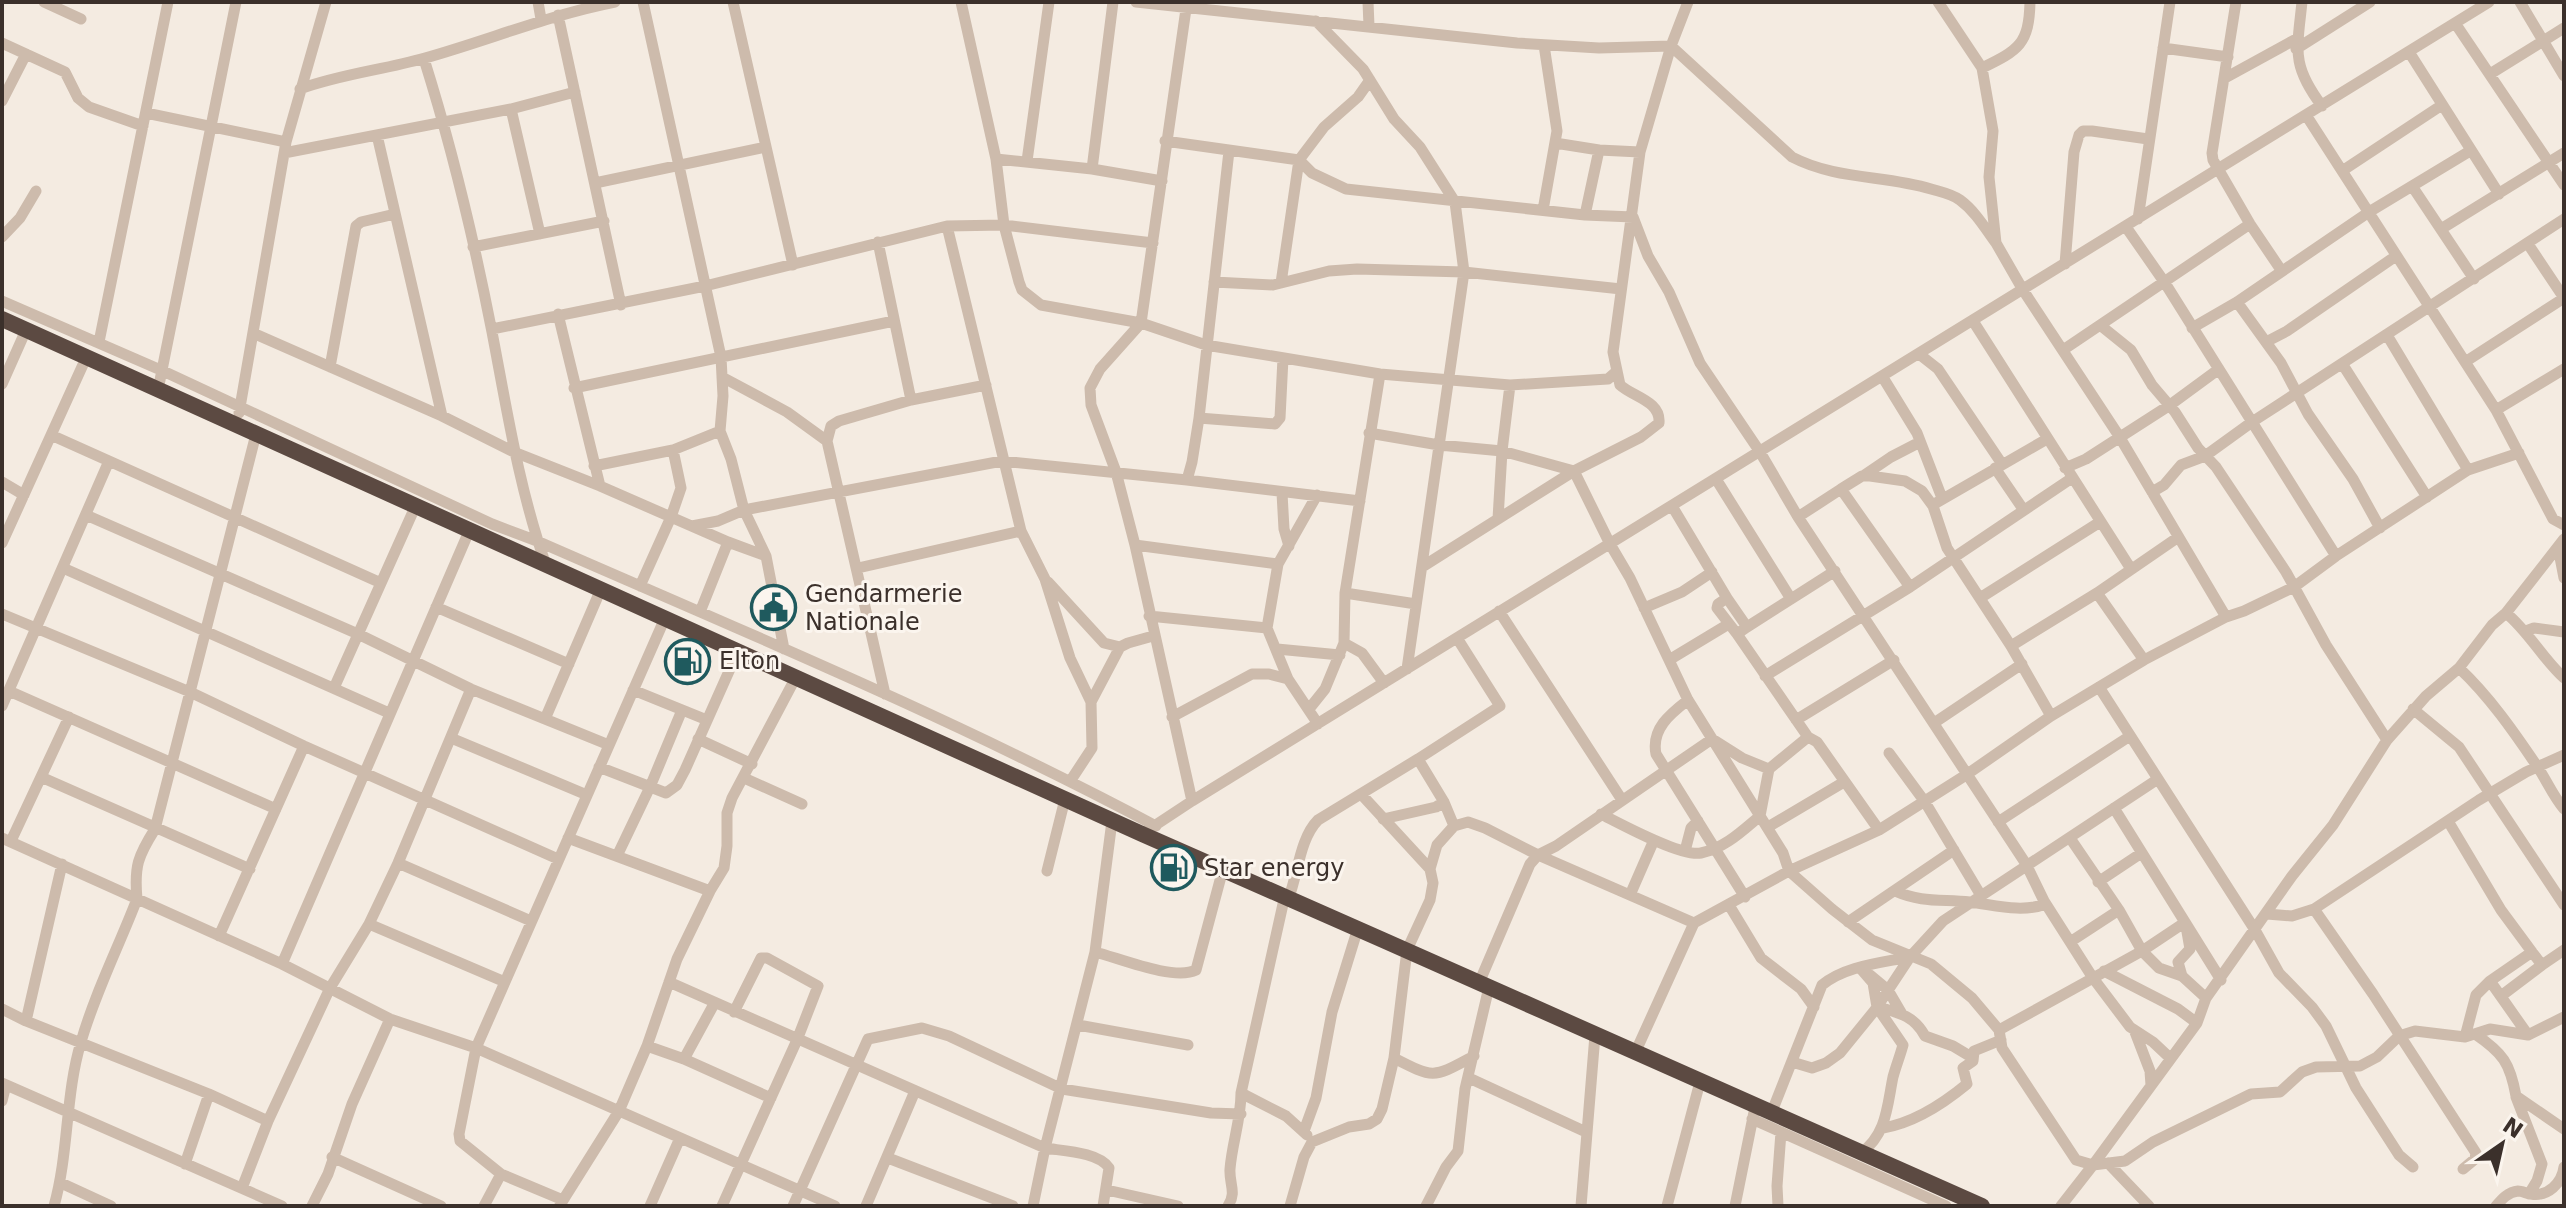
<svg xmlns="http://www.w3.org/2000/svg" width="2566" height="1208" font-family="'DejaVu Sans',sans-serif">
	<rect width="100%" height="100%" fill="#f4ebe1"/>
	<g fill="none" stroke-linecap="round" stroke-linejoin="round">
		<path stroke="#cdbbac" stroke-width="11" d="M 44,2 L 81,19
			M 538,2 L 541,19
			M 733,2 L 793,265
			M 961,2 L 996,159 L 1004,225 L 1019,282 L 1022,290 L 1041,305 L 1141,323 L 1206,345 L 1380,374 L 1510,385 L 1608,379 L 1616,372
			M 1136,2 L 1517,43 L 1599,48 L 1671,46 L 1792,157 C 1836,180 1885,175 1931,189 C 1941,192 1952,194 1960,200 C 1975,211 1985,228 1996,243
			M 1187,2 L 1141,323 L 1100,369 L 1090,388 L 1091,405 L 1116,472 L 1135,545 L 1192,801
			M 1368,2 L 1369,26
			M 1938,2 L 1982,68
			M 2030,2 C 2029,44 2019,50 1982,68 L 1993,131 L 1989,177 L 1996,243 L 2023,290 L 2119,436 L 2226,617
			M 2236,2 L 2212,153 L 2213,160 L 2250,224 L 2281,270
			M 2302,2 C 2297,50 2291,65 2322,106
			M 2520,2 L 2564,76
			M 558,15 L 621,305
			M 1316,21 L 1363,69 L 1394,119 L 1420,147 L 1455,202 L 1464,272 L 1407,669
			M 2455,23 L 2564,185
			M 2,43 L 65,72 L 78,98 L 89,107 L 143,126
			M 2163,48 L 2228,57
			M 2296,49 L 2370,2
			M 2409,52 L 2499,194
			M 424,59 C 452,148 474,240 492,332 C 507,410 519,489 546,565
			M 2490,74 L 2564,28
			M 2225,78 L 2298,38
			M 300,89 C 341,74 383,70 425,58 C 489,40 549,15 615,2
			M 2,101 L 26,54
			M 511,109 L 540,234
			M 146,113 L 286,142
			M 2306,115 L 2496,410 L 2553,519 L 2564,525
			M 377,135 L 442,416
			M 1165,141 L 1299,160 L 1312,173 L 1346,189 L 1585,215 L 1633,217
			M 1555,143 L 1599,150 L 1585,215
			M 1599,150 L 1640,152
			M 284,153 L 511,109 L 575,92
			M 996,159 L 1092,169 L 1162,181
			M 1027,161 L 1049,2
			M 1092,169 L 1113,2
			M 2342,171 L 2442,105
			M 595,183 L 766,147
			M 2412,186 L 2474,279
			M 1543,210 L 1557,131 L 1544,45
			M 1633,217 L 1648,256 L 1669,292 L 1700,363 L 1760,452 L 1798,517 L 2026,864 L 2044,901 L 2093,978 L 2130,1027 L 2153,1042 L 2170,1058
			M 2138,219 L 2170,2
			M 947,226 L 1021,531 L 1045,579 L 1070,658 L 1091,702 L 1092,748 L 1071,780
			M 2126,227 L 2165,283 L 2336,556
			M 2441,229 L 2564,153
			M 2,237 L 20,218 L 36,191
			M 878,242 L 911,400
			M 2528,244 L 2564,298
			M 473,247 L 604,221
			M 2065,264 L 2074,152 L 2079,135 L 2083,131 L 2092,131 L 2148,139
			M 1214,282 L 1273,285 L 1329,271 L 1357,269 L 1464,272 L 1621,289
			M 1281,283 L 1299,160 L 1324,127 L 1358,97 L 1370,80
			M 2,301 L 163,371 L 492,524 L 537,541 C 745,632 955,719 1156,826
			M 2237,302 L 2281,363 L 2308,414 L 2353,479 L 2380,528
			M 558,314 L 600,486 L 728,542 L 766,556
			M 1973,321 L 2131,569
			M 2100,325 L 2131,350 L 2152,385 L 2175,412 L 2198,448 L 2216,467 L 2286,572 L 2326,645 L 2387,740
			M 2192,328 L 2237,302 L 2369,212 L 2470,151
			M 492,329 L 705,286 L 947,226 L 1004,225 L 1153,243
			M 253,333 L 442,416 L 514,452 L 600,486
			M 2387,335 L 2468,470
			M 99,342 L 168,2
			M 2266,342 L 2287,331 L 2396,256
			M 2063,350 L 2250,224
			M 1919,354 L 1938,369 L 2002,464
			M 2465,362 L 2564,298
			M 2343,365 L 2427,497
			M 330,367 L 356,226 L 361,222 L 395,214
			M 1882,376 L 1917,433 L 1942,498
			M 722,377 L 787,412 L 827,441
			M 2,384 L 26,330
			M 574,388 L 894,321
			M 158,390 L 236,2
			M 2496,410 L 2564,369
			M 239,413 L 286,142 L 326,2
			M 1199,418 L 1275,424 L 1280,418 L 1283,358
			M 720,431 L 731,459 L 744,510 L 766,556 L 784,649
			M 1369,433 L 1439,445 L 1502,451 L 1574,471 L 1610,544 L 1630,578 L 1688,700 L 1783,853 L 1789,871 L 1832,909 L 1872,940 L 1931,964 L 1972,998 L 1999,1030 L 2002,1048 L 2076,1160 L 2093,1165 L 2197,1023 L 2206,998 L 2292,876 L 2333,825 L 2387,740 L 2426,696 L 2459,668 L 2492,625 L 2506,613 L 2564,539
			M 51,435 L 381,583
			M 594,466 L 673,450 L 720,431 L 723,396 L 721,357 L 643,2
			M 1995,468 L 2023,509
			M 2065,468 L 2086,459 L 2170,405 L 2219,369
			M 1863,476 L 1891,457 L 1920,442
			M 1716,479 L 1791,599
			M 1187,480 L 1360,501
			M 2,482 L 24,495
			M 1841,489 L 1862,476 L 1870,476 L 1905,481 L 1922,491 L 1933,506 L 1947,548 L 2011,646 L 2051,716
			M 2152,492 L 2164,485 L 2181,465 L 2205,456 L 2252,422 L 2564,219
			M 1282,493 L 1284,529 L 1289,546
			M 1317,495 L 1278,564 L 1267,628 L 1288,679 L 1318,724
			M 1936,503 L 2047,439
			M 1672,506 L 1727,598
			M 86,515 L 358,634 L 471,689 L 609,745
			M 1498,519 L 1502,451 L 1510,385
			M 692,526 L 718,521 L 744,510 L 1002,461 L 1187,480 L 1192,462 L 1199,418 L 1229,151
			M 2,543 L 86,358
			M 1135,545 L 1278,564
			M 2558,547 L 2564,578
			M 1422,567 L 1574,471 L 1641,437 L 1659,423 C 1661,401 1633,397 1620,385 L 1613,352 L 1640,152 L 1671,46 L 1688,2
			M 63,568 L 389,713
			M 858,568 L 1021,531
			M 1048,582 L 1104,643 L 1120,647 L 1128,643 L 1153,636
			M 640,586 L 671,517 L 681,488 L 673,450
			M 1910,587 L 2072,478
			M 1345,593 L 1416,604
			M 2097,593 L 2144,660
			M 1727,598 L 1747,627 L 1737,634 L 1717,608 L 1718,604 Z
			M 1980,598 L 2100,522
			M 436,607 L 569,664
			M 1644,608 L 1682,592 L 1712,572
			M 1499,611 L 1622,800
			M 700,612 L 728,542
			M 2506,613 C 2529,632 2542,658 2564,678
			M 2,614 L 190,692 L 304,746 L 558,859
			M 1149,616 L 1267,628
			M 1747,627 L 1835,571
			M 2526,631 L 2534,628 L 2564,632
			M 1737,634 L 1808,737 L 1817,742 L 1879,830
			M 1344,643 L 1362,653 L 1384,683
			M 2011,646 L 2097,593 L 2177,538
			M 1277,649 L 1340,655
			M 1669,660 L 1727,625
			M 2459,668 C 2489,696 2514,732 2537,766 C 2547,781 2553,796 2564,809
			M 1765,676 L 1910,587 L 1841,489 L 1798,517
			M 2099,687 L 2255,930 L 2279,973 L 2312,1007 L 2326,1026 L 2356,1088 L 2399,1155 L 2413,1167
			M 334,688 L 416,505
			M 633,690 L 707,720
			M 9,691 L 276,809
			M 885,694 L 827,441 L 831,426 L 839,421 L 911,400 L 986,385
			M 1688,700 C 1670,714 1651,729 1656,754 L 1745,897
			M 1091,702 L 1120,647
			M 2,706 L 109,461
			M 1309,709 L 1325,689 L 1344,643 L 1345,593 L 1380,374
			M 2413,709 L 2459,747 L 2564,905
			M 1172,717 L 1252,674 L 1269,674 L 1288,679
			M 545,719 L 601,589
			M 1796,720 L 1894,660
			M 1934,723 L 2022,664
			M 451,738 L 587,795
			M 698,739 L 752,764
			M 1889,753 L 1925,802 L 1980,894
			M 1418,759 L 1444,802 L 1454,826 L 1468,822 L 1485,828 L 1538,855 L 1694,923
			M 599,767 L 666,793 L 677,785 L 685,770 L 738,651
			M 41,777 L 250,869
			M 744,778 L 802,804
			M 1361,794 L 1430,869
			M 2114,808 L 2221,980
			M 1601,814 C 1621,824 1681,857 1701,853 C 1725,848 1742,831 1760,816 L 1769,769 L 1808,737
			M 1383,819 L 1436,807 L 1444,802
			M 2448,821 L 2501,910 L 2532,952
			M 1998,822 L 2130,736
			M 1768,827 L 1844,782
			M 1142,834 L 1192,801 L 2489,2
			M 2,838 L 282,964 L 390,1019 L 476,1048 L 835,1206
			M 568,838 L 710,891
			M 2070,838 L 2119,910 L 2142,951 L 2159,968 L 2182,976 L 2178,962 L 2190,949 L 2186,926
			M 11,841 L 69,717
			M 1685,851 L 1691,828 L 1698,821
			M 617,856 L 650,787 L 682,710
			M 398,863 L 531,921
			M 1047,871 L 1065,799
			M 2098,882 L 2140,854
			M 1895,891 C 1922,903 1942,899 1970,902 C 1995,905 2021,913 2046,904
			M 1630,895 L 1654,840
			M 1289,897 C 1298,873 1300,838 1318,820 L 1418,759 L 1500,706 L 1457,638
			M 1729,905 L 1761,958 L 1801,989 L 1814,1007
			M 2314,909 L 2373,994 L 2476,1153 L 2475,1159 L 2463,1169
			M 2267,914 L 2292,916 L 2314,909 L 2479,800 L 2526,772 L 2564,755
			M 1848,922 L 1954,850
			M 369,924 L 505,982
			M 219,936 L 304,746
			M 2070,942 L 2119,910
			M 1095,952 C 1119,958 1174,981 1196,970 L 1223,869
			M 282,964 L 470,529
			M 2542,965 L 2564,950
			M 1860,968 L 1873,983 L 1877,1007 L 1903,1045 C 1900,1056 1896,1066 1893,1077 C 1887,1106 1887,1134 1861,1153
			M 2104,971 L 2178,1009 L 2197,1023
			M 1870,975 L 1888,990 L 1902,1014
			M 2182,976 L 2206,998
			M 669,982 L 1045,1148 C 1063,1151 1099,1152 1109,1168 L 1103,1206
			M 1479,983 L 1530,864 L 1538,855 L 1556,846 L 1712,739 L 1742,758 L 1769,769
			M 2501,996 L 2542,965 L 2532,952 L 2490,981 L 2528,1035
			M 1878,1007 C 1900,1013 1914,1016 1925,1036 L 1953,1046 L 1973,1058
			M 2,1009 L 26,1021 L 209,1094 L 268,1121
			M 26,1021 L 62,864
			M 1078,1025 L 1188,1045
			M 1999,1030 L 2142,951 L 2184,923
			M 2135,1032 L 2150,1071 L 2151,1085
			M 2475,1034 C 2503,1053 2510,1063 2516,1096 L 2564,1129
			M 2465,1037 L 2476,995 L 2490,981
			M 647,1046 L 677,959 L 710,891 L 724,868 L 727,846 L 727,813 L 732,798 L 796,677
			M 1635,1053 L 1694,923 L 1789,871 L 1879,830 L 1966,775 L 2051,716 L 2144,660 L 2226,617 L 2244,611 L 2294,587 L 2336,556 L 2468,470 L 2519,453
			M 1394,1058 C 1435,1079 1433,1078 1474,1056
			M 684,1059 L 714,1004
			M 1792,1062 L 1812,1068 L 1826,1063 L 1840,1053 L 1875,1010 L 1910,957 L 1943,921 L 2158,779
			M 1469,1078 L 1586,1132
			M 2,1083 L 282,1206
			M 1241,1093 L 1286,1116 L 1307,1135
			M 2516,1097 L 2542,1164 L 2537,1181 L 2529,1194
			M 2,1101 L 6,1085
			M 1771,1114 L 1822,985 C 1845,966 1880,963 1909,957
			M 1752,1119 L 1946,1206
			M 1883,1128 C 1913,1123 1944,1103 1967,1084 L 1963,1068 L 1973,1061 L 1974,1051 L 2001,1040
			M 1304,1131 L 1316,1098 L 1332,1012 L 1358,928
			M 332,1157 L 441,1206
			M 888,1158 L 1013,1206
			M 2108,1163 L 2149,1206
			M 185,1164 L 209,1094
			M 61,1183 L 111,1206
			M 242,1188 L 268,1121 L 330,988 L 369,924 L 398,863 L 471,689
			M 1107,1190 L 1178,1206
			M 563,1200 L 501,1174 L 460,1141 L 459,1134 L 476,1048 L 665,618
			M 560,1205 L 619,1111 L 647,1046 L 684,1059 L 771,1098
			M 54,1206 C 69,1153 65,1095 81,1042 C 95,993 119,946 137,899 C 134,866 138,856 155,829 L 256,434
			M 312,1206 L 328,1174 L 352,1104 L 390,1019
			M 484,1206 L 501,1174
			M 650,1206 L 680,1138
			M 722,1206 L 797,1040 L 818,986 L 767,958 L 761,958 L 734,1012
			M 793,1206 L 868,1039 L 922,1028 L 949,1036 L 1062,1089 L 1211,1113 L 1241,1114
			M 866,1206 L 915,1091
			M 1033,1206 L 1045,1148 L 1095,952 L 1112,821
			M 1228,1206 C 1237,1192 1229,1184 1230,1169 C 1232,1143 1241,1120 1241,1093 L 1285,895
			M 1290,1206 L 1304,1157 L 1312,1142 L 1349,1127 L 1369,1124 L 1377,1119 L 1382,1109 L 1394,1058 L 1407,950 L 1430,900 L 1433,883 L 1430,869 L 1437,845 L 1454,826
			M 1426,1206 L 1446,1167 L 1458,1151 L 1465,1089 L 1489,987
			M 1581,1206 L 1595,1035
			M 1667,1206 L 1700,1082
			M 1735,1206 L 1754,1112
			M 1778,1206 L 1777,1186 L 1781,1132
			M 2061,1206 L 2093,1165 L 2125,1161 L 2153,1142 L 2251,1094 L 2280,1092 L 2302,1072 L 2316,1067 L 2360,1066 L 2377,1057 L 2399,1036 L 2415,1031 L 2465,1037 L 2490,1029 L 2528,1035 L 2564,1017
			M 2496,1206 C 2502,1199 2508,1192 2518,1191 C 2522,1191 2528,1194 2531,1194 C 2548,1197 2562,1183 2564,1167"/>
		<path stroke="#5c4a42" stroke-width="16" d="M 2,319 L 1142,834 C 1423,956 1702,1084 1982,1206"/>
	</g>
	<defs>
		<symbol id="civic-ring" viewBox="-11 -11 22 22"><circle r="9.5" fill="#fbf5ee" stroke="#1f5a5e" stroke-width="1.5"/><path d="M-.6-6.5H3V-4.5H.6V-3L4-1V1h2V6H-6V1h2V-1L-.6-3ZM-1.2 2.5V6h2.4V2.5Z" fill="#1f5a5e"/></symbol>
		<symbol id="fuel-ring" viewBox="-11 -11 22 22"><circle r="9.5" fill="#fbf5ee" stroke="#1f5a5e" stroke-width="1.5"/><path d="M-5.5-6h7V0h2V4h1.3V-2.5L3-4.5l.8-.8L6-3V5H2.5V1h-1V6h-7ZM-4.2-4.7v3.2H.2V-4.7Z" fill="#1f5a5e"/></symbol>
	</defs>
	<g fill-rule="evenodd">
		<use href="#civic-ring" x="748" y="582" width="51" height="51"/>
		<use href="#fuel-ring" x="662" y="636" width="51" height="51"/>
		<use href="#fuel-ring" x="1148" y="842" width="51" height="51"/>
	</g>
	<g text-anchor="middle" stroke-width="6" stroke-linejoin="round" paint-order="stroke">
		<g font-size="24" fill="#3b302b" stroke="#fbf5ee" text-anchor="start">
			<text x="805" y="602">Gendarmerie<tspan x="805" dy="28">Nationale</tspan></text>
			<text x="719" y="669">Elton</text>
			<text x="1204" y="876">Star energy</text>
		</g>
	</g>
	<rect width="2566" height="1208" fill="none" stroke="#3b302b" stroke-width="8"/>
	<g transform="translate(2502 1144) rotate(34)" stroke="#fbf5ee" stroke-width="6" paint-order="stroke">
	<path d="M0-6L14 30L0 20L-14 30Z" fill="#3b302b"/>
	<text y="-12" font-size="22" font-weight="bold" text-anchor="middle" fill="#3b302b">N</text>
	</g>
</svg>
